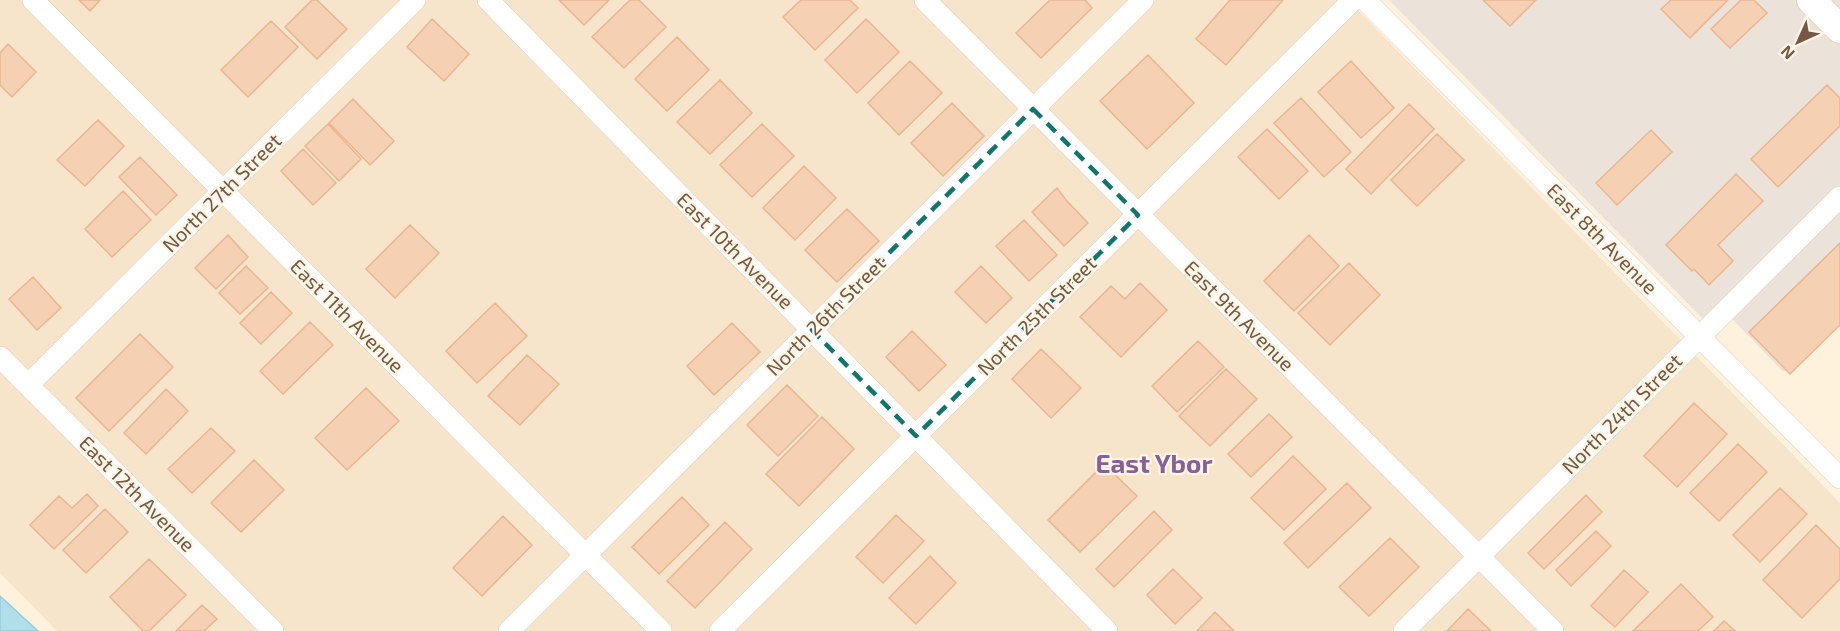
<svg xmlns="http://www.w3.org/2000/svg" width="1840" height="631" font-family="'Exo 2',sans-serif">
	<rect width="100%" height="100%" fill="#fef2dd"/>
	<path fill="#f6e4cb" d="M 0,0 L 1348,0 L 1840,503 L 1840,631 L 57,631 L 0,573 Z"/>
	<path fill="#ebe3da" d="M 1389,0 L 1840,0 L 1840,315 L 1783,372 L 1718,304 L 1703,319 Z"/>
	<path fill="#b1dfe9" stroke="#96cedb" stroke-width="1.5" d="M 0,596 L 38,631 L 0,631 Z"/>
	<path fill="#f6d0b2" stroke="#eab692" stroke-width="1.5" d="M 79,0 L 100,0 L 90,11 Z
		M 312,0 L 317,0 L 347,29 L 317,59 L 285,27 Z
		M 559,0 L 609,0 L 584,25 Z
		M 630,0 L 639,0 L 666,27 L 624,68 L 592,37 Z
		M 801,0 L 850,0 L 858,8 L 815,50 L 783,17 Z
		M 1050,0 L 1085,0 L 1092,8 L 1041,58 L 1016,33 Z
		M 1230,0 L 1283,0 L 1226,65 L 1196,39 Z
		M 1483,0 L 1536,0 L 1510,26 Z
		M 1671,0 L 1728,0 L 1690,38 L 1661,9 Z
		M 1741,0 L 1754,0 L 1767,13 L 1730,48 L 1711,29 Z
		M 432,19 L 469,54 L 444,81 L 407,47 Z
		M 866,19 L 899,52 L 857,93 L 825,60 Z
		M 271,21 L 298,47 L 248,97 L 221,70 Z
		M 677,37 L 709,70 L 667,111 L 635,79 Z
		M 8,44 L 36,72 L 12,97 L 0,85 L 0,53 Z
		M 1148,55 L 1194,103 L 1147,149 L 1100,101 Z
		M 910,61 L 942,93 L 899,135 L 868,103 Z
		M 1351,61 L 1394,108 L 1361,138 L 1318,92 Z
		M 720,80 L 752,113 L 710,154 L 677,122 Z
		M 1827,85 L 1840,98 L 1840,126 L 1778,187 L 1751,159 Z
		M 1301,98 L 1351,152 L 1324,177 L 1274,123 Z
		M 353,99 L 394,141 L 370,165 L 329,123 Z
		M 952,103 L 984,136 L 943,176 L 911,143 Z
		M 1409,104 L 1434,129 L 1371,194 L 1346,169 Z
		M 98,120 L 124,146 L 85,186 L 57,160 Z
		M 328,124 L 361,159 L 339,181 L 305,146 Z
		M 762,124 L 794,156 L 752,197 L 720,165 Z
		M 1267,129 L 1308,171 L 1279,199 L 1238,157 Z
		M 1651,130 L 1672,152 L 1617,205 L 1596,183 Z
		M 1437,134 L 1464,160 L 1417,206 L 1391,180 Z
		M 303,149 L 336,183 L 313,205 L 281,171 Z
		M 140,157 L 177,195 L 156,215 L 119,177 Z
		M 804,166 L 836,198 L 795,240 L 763,208 Z
		M 1736,174 L 1763,201 L 1718,245 L 1733,261 L 1709,285 L 1694,269 L 1692,271 L 1666,245 Z
		M 1057,188 L 1066,200 L 1088,223 L 1064,246 L 1032,212 Z
		M 123,191 L 151,220 L 112,257 L 85,229 Z
		M 847,209 L 879,241 L 837,282 L 805,250 Z
		M 1024,220 L 1057,255 L 1029,281 L 996,246 Z
		M 410,225 L 439,253 L 395,298 L 366,269 Z
		M 228,235 L 248,257 L 216,289 L 195,268 Z
		M 1309,235 L 1339,266 L 1294,311 L 1264,281 Z
		M 1840,243 L 1840,325 L 1790,374 L 1749,332 Z
		M 1349,263 L 1380,295 L 1330,345 L 1298,313 Z
		M 246,266 L 268,288 L 240,314 L 219,293 Z
		M 981,266 L 1012,298 L 986,323 L 955,292 Z
		M 33,277 L 61,308 L 37,330 L 9,299 Z
		M 1140,283 L 1167,310 L 1121,357 L 1080,317 L 1111,286 L 1125,299 Z
		M 271,292 L 292,313 L 261,344 L 240,323 Z
		M 495,303 L 527,336 L 477,383 L 446,351 Z
		M 310,322 L 333,345 L 283,394 L 260,371 Z
		M 732,323 L 760,352 L 714,395 L 687,366 Z
		M 912,331 L 946,365 L 919,391 L 886,357 Z
		M 140,334 L 173,367 L 109,431 L 76,398 Z
		M 1198,341 L 1224,367 L 1177,412 L 1152,386 Z
		M 1041,349 L 1081,388 L 1051,418 L 1012,379 Z
		M 527,355 L 559,384 L 520,425 L 488,396 Z
		M 1226,369 L 1257,399 L 1210,446 L 1179,416 Z
		M 787,385 L 818,416 L 778,456 L 747,425 Z
		M 366,388 L 399,421 L 347,470 L 315,438 Z
		M 166,389 L 188,411 L 146,454 L 124,433 Z
		M 1694,403 L 1727,434 L 1677,487 L 1644,456 Z
		M 1269,414 L 1292,437 L 1251,477 L 1228,454 Z
		M 822,417 L 854,449 L 799,506 L 766,474 Z
		M 211,428 L 235,451 L 192,493 L 168,469 Z
		M 1738,444 L 1767,472 L 1719,521 L 1690,493 Z
		M 1293,456 L 1326,489 L 1284,530 L 1251,498 Z
		M 254,460 L 284,490 L 241,532 L 211,503 Z
		M 1104,464 L 1137,496 L 1080,552 L 1048,520 Z
		M 1347,483 L 1371,508 L 1308,568 L 1284,543 Z
		M 1780,488 L 1807,514 L 1760,562 L 1733,535 Z
		M 87,494 L 98,506 L 54,549 L 30,525 L 59,496 L 72,508 Z
		M 1586,495 L 1602,512 L 1544,569 L 1528,553 Z
		M 682,497 L 709,525 L 659,574 L 632,547 Z
		M 105,509 L 128,532 L 86,573 L 63,550 Z
		M 1154,511 L 1172,530 L 1114,587 L 1096,569 Z
		M 896,515 L 924,541 L 883,583 L 856,557 Z
		M 503,516 L 532,545 L 482,596 L 453,568 Z
		M 725,522 L 752,549 L 695,608 L 667,581 Z
		M 1816,525 L 1840,549 L 1840,579 L 1802,618 L 1763,580 Z
		M 1596,531 L 1611,546 L 1571,586 L 1556,570 Z
		M 1390,538 L 1419,567 L 1369,616 L 1339,587 Z
		M 930,556 L 956,583 L 916,624 L 889,598 Z
		M 149,559 L 186,595 L 149,631 L 143,631 L 110,597 Z
		M 1173,569 L 1202,598 L 1175,624 L 1147,595 Z
		M 1624,570 L 1648,592 L 1615,627 L 1591,606 Z
		M 1681,584 L 1713,617 L 1698,631 L 1633,631 Z
		M 202,605 L 217,619 L 204,631 L 176,631 Z
		M 1468,609 L 1491,631 L 1447,631 Z
		M 1215,612 L 1234,631 L 1197,631 Z
		M 1724,621 L 1735,631 L 1714,631 Z"/>
	<g fill="none" stroke-linecap="round" stroke-linejoin="round">
		<defs>
			<path id="street" d="M 33,0 L 661,631
				M 488,0 L 1107,631
				M 925,0 L 1553,631
				M 1365,0 L 1840,478
				M 0,357 L 273,631
				M 28,385 L 415,0
				M 509,631 L 1143,0
				M 720,631 L 1353,0
				M 1404,631 L 1840,197"/>
			<path id="secondary" d="M 1811,0 L 1840,29"/>
		</defs>
		<use href="#street" stroke="#e2ceb9" stroke-width="22"/>
		<use href="#secondary" stroke="#ead1b8" stroke-width="30"/>
		<use href="#street" stroke="#fff" stroke-width="21"/>
		<use href="#secondary" stroke="#fff" stroke-width="28"/>
	</g>
	<path fill="none" stroke="#0f766e" stroke-width="4.5" stroke-dasharray="12 8" stroke-linejoin="round" d="M 1033,109 L 1138,215 L 916,436 L 812,330 Z"/>
	<g text-anchor="middle" stroke-width="4.5" stroke-linejoin="round" paint-order="stroke">
		<g font-size="20" fill="#755744" stroke="#fff6e5">
			<text transform="translate(222 193) rotate(-45)" y="7">North 27th Street</text>
			<text transform="translate(1602 239) rotate(45)" y="7">East 8th Avenue</text>
			<text transform="translate(735 251) rotate(45)" y="7">East 10th Avenue</text>
			<text transform="translate(347 316) rotate(45)" y="7">East 11th Avenue</text>
			<text transform="translate(826 316) rotate(-45)" y="7">North 26th Street</text>
			<text transform="translate(1037 316) rotate(-45)" y="7">North 25th Street</text>
			<text transform="translate(1239 316) rotate(45)" y="7">East 9th Avenue</text>
			<text transform="translate(1622 414) rotate(-45)" y="7">North 24th Street</text>
			<text transform="translate(137 494) rotate(45)" y="7">East 12th Avenue</text>
		</g>
		<g font-size="26" font-weight="bold" fill="#885f9a" stroke="#fff6e5">
			<text x="1154" y="473">East Ybor</text>
		</g>
	</g>
	<g transform="translate(1798 42) rotate(225)" stroke="#fff6e5" stroke-width="4.5" paint-order="stroke">
	<path d="M0-4.5L10 22L0 15L-10 22Z" fill="#755744"/>
	<text y="-9" font-size="16" font-weight="bold" text-anchor="middle" fill="#755744">N</text>
	</g>
</svg>
